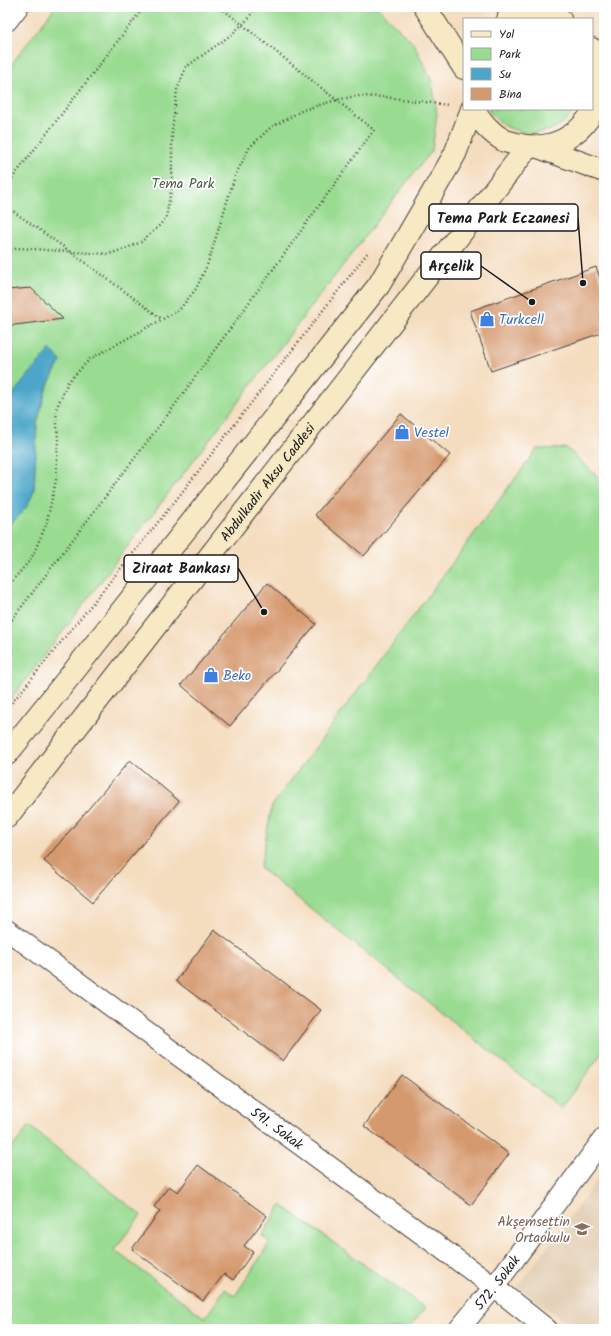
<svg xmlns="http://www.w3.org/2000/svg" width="611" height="1336" font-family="Kalam,sans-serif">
	<rect width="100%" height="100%" fill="#fff"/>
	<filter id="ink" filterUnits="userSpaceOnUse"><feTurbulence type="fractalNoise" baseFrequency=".025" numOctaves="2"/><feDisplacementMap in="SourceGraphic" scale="8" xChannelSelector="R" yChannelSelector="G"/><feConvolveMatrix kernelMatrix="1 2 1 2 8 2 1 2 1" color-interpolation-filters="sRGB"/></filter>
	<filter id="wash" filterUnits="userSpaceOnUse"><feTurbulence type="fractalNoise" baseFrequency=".012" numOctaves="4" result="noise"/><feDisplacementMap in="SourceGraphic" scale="16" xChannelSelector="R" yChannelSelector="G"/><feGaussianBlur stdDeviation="0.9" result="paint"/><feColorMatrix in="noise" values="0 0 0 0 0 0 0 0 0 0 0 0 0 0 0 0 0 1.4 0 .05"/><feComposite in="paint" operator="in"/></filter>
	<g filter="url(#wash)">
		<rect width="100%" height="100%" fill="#f4dcbe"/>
		<path fill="#e1ccb1" d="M 604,1171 L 604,1329 L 574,1329 L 518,1287 Z"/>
		<path fill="#9adb92" stroke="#5b7c57" d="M 55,7 L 377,7 L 414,44 L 432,82 L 437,114 L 432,151 L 409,179 L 7,704 L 7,70 Z
			M 488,109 L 576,109 C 570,116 564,124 555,128 C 532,139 501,131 488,109 Z
			M 567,448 L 604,483 L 604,1050 L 561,1108 L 260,868 L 272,806 L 537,449 Z
			M 29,1126 L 141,1215 L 114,1250 L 205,1318 L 225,1289 L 235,1296 L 270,1242 L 262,1236 L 281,1205 L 425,1308 L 409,1329 L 7,1329 L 7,1154 Z"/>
		<path fill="#4ca6c9" stroke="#346172" d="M 50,349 L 61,361 L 51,379 L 46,390 L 37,424 L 34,491 L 28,505 L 19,516 L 7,527 L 7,401 Z"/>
		<g id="blocks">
			<path fill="#d5996e" d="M 596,267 L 604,290 L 604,332 L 491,371 L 470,311 Z
				M 31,288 L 63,319 L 7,326 L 7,290 Z
				M 401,414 L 450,455 L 364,556 L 315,515 Z
				M 267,583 L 316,624 L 230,726 L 181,685 Z
				M 130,760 L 179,801 L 93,902 L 44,861 Z
				M 214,930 L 321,1010 L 283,1061 L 176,981 Z
				M 402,1075 L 509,1154 L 471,1205 L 364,1126 Z
				M 198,1165 L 267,1216 L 244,1246 L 253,1252 L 233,1280 L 224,1274 L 203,1301 L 132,1249 L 160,1211 L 154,1207 L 169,1186 L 178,1192 Z"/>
		</g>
	</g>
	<g filter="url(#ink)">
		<use href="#blocks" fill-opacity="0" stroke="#3c3934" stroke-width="1"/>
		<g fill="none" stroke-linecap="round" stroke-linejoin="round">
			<defs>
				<g id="street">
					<path d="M 7,21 L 18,7"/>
					<path id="s1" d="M 7,930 L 494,1287 L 547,1329"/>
					<path id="s2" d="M 459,1329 L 494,1287 L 604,1138"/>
				</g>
				<g id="secondary">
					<path d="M 425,7 L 464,68"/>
					<path d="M 508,19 L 511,17 L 538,13 L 560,19"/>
					<path d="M 473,109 C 482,122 490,133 505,141 C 508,142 513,143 516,144 C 558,155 597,127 600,84 C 601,71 597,60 592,49"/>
					<path d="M 538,147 L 604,171"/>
					<path d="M 7,754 L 74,671 L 379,285 L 455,154 L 472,109"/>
					<path id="s3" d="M 7,817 L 528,147"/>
				</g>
			</defs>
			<use href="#street" stroke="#3c3934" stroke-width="22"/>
			<use href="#secondary" stroke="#3c3934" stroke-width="24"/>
			<path stroke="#3c3934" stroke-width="2.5" stroke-dasharray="1 3" stroke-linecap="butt" d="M 7,185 L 144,7
				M 7,207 L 71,252 L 162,319
				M 7,250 L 21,248 L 71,252 L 109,254 L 127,248 L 141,242 L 157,228 L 166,218 L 172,185 L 172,132 L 177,90 L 186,67 L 231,35 L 249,18 L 255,7
				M 7,587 L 31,559 L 46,525 L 56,481 L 58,440 L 56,409 L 68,382 L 90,359 L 179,310 L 196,289 L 208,263 L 235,176 L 250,147 L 270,128 L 303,110 L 336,100 L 357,96 L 385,97 L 448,105
				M 7,626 L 169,413 L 374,130 L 220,7
				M 7,709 L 176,500 L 369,251"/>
			<use href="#street" stroke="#fff" stroke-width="20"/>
			<use href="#secondary" stroke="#f7e9c3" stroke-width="22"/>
		</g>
	</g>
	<defs>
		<symbol id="shop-bare" viewBox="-9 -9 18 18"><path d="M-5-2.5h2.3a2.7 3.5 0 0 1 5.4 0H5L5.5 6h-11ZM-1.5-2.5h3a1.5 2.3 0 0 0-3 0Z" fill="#3f7fe0" stroke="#fff" stroke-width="2.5" paint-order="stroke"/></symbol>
		<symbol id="school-bare" viewBox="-9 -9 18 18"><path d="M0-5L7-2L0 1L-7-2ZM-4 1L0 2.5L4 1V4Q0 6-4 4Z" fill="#8d6e63" stroke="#fff" stroke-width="2.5" paint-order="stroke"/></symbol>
	</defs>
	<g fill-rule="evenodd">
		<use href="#shop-bare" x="476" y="308" width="22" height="22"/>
		<use href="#shop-bare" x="391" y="421" width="22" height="22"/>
		<use href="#shop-bare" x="200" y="664" width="22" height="22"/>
		<use href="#school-bare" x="571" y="1218" width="22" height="22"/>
	</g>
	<g text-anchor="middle" stroke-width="3.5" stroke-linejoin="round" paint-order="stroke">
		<g font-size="14" fill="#485f45" stroke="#fff">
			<text x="183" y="188">Tema Park</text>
		</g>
		<g font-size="14" fill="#366cbe" stroke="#fff" text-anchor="start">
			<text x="499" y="324">Turkcell</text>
			<text x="414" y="437">Vestel</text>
			<text x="223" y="680">Beko</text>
		</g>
		<g font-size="14" fill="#1c1c1c" stroke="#fff">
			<text dy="5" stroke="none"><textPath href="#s3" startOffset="424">Abdulkadir Aksu Caddesi</textPath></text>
			<text dy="5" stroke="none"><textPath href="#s1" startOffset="335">591. Sokak</textPath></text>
			<text dy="5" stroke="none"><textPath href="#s2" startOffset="60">572. Sokak</textPath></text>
		</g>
		<g font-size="14" fill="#785e54" stroke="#fff" text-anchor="end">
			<text x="570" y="1226">Akşemsettin<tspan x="570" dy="16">Ortaokulu</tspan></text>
		</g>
	</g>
	<path fill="none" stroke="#1c1c1c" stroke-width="1.5" d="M583 283L578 218M532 302L481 266M264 612L238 568"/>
	<g fill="#1c1c1c" stroke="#fff" stroke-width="1.5">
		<circle cx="583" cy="283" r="4"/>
		<circle cx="532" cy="302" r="4"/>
		<circle cx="264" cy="612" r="4"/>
	</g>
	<g fill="#fff" stroke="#1c1c1c" stroke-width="1.5">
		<rect x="429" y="204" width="149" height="27" rx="4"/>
		<rect x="421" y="252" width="60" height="27" rx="4"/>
		<rect x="124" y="555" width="114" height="27" rx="4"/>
	</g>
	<g font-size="15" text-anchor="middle" font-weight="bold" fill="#1c1c1c">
		<text x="503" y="223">Tema Park Eczanesi</text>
		<text x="451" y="271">Arçelik</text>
		<text x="181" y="573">Ziraat Bankası</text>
	</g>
	<rect width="611" height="1336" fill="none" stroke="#fff" stroke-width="24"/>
	<rect x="463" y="18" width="130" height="92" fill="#ffffff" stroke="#a4a4a4"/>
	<rect x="471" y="31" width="20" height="6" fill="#f7e9c3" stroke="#a4a4a4"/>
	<text x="499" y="38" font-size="12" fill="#1c1c1c">Yol</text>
	<rect x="471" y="48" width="20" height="12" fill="#9adb92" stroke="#a4a4a4"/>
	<text x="499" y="58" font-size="12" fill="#1c1c1c">Park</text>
	<rect x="471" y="68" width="20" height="12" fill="#4ca6c9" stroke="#a4a4a4"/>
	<text x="499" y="78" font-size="12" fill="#1c1c1c">Su</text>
	<rect x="471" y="88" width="20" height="12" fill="#d5996e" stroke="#a4a4a4"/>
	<text x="499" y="98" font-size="12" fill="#1c1c1c">Bina</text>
</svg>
